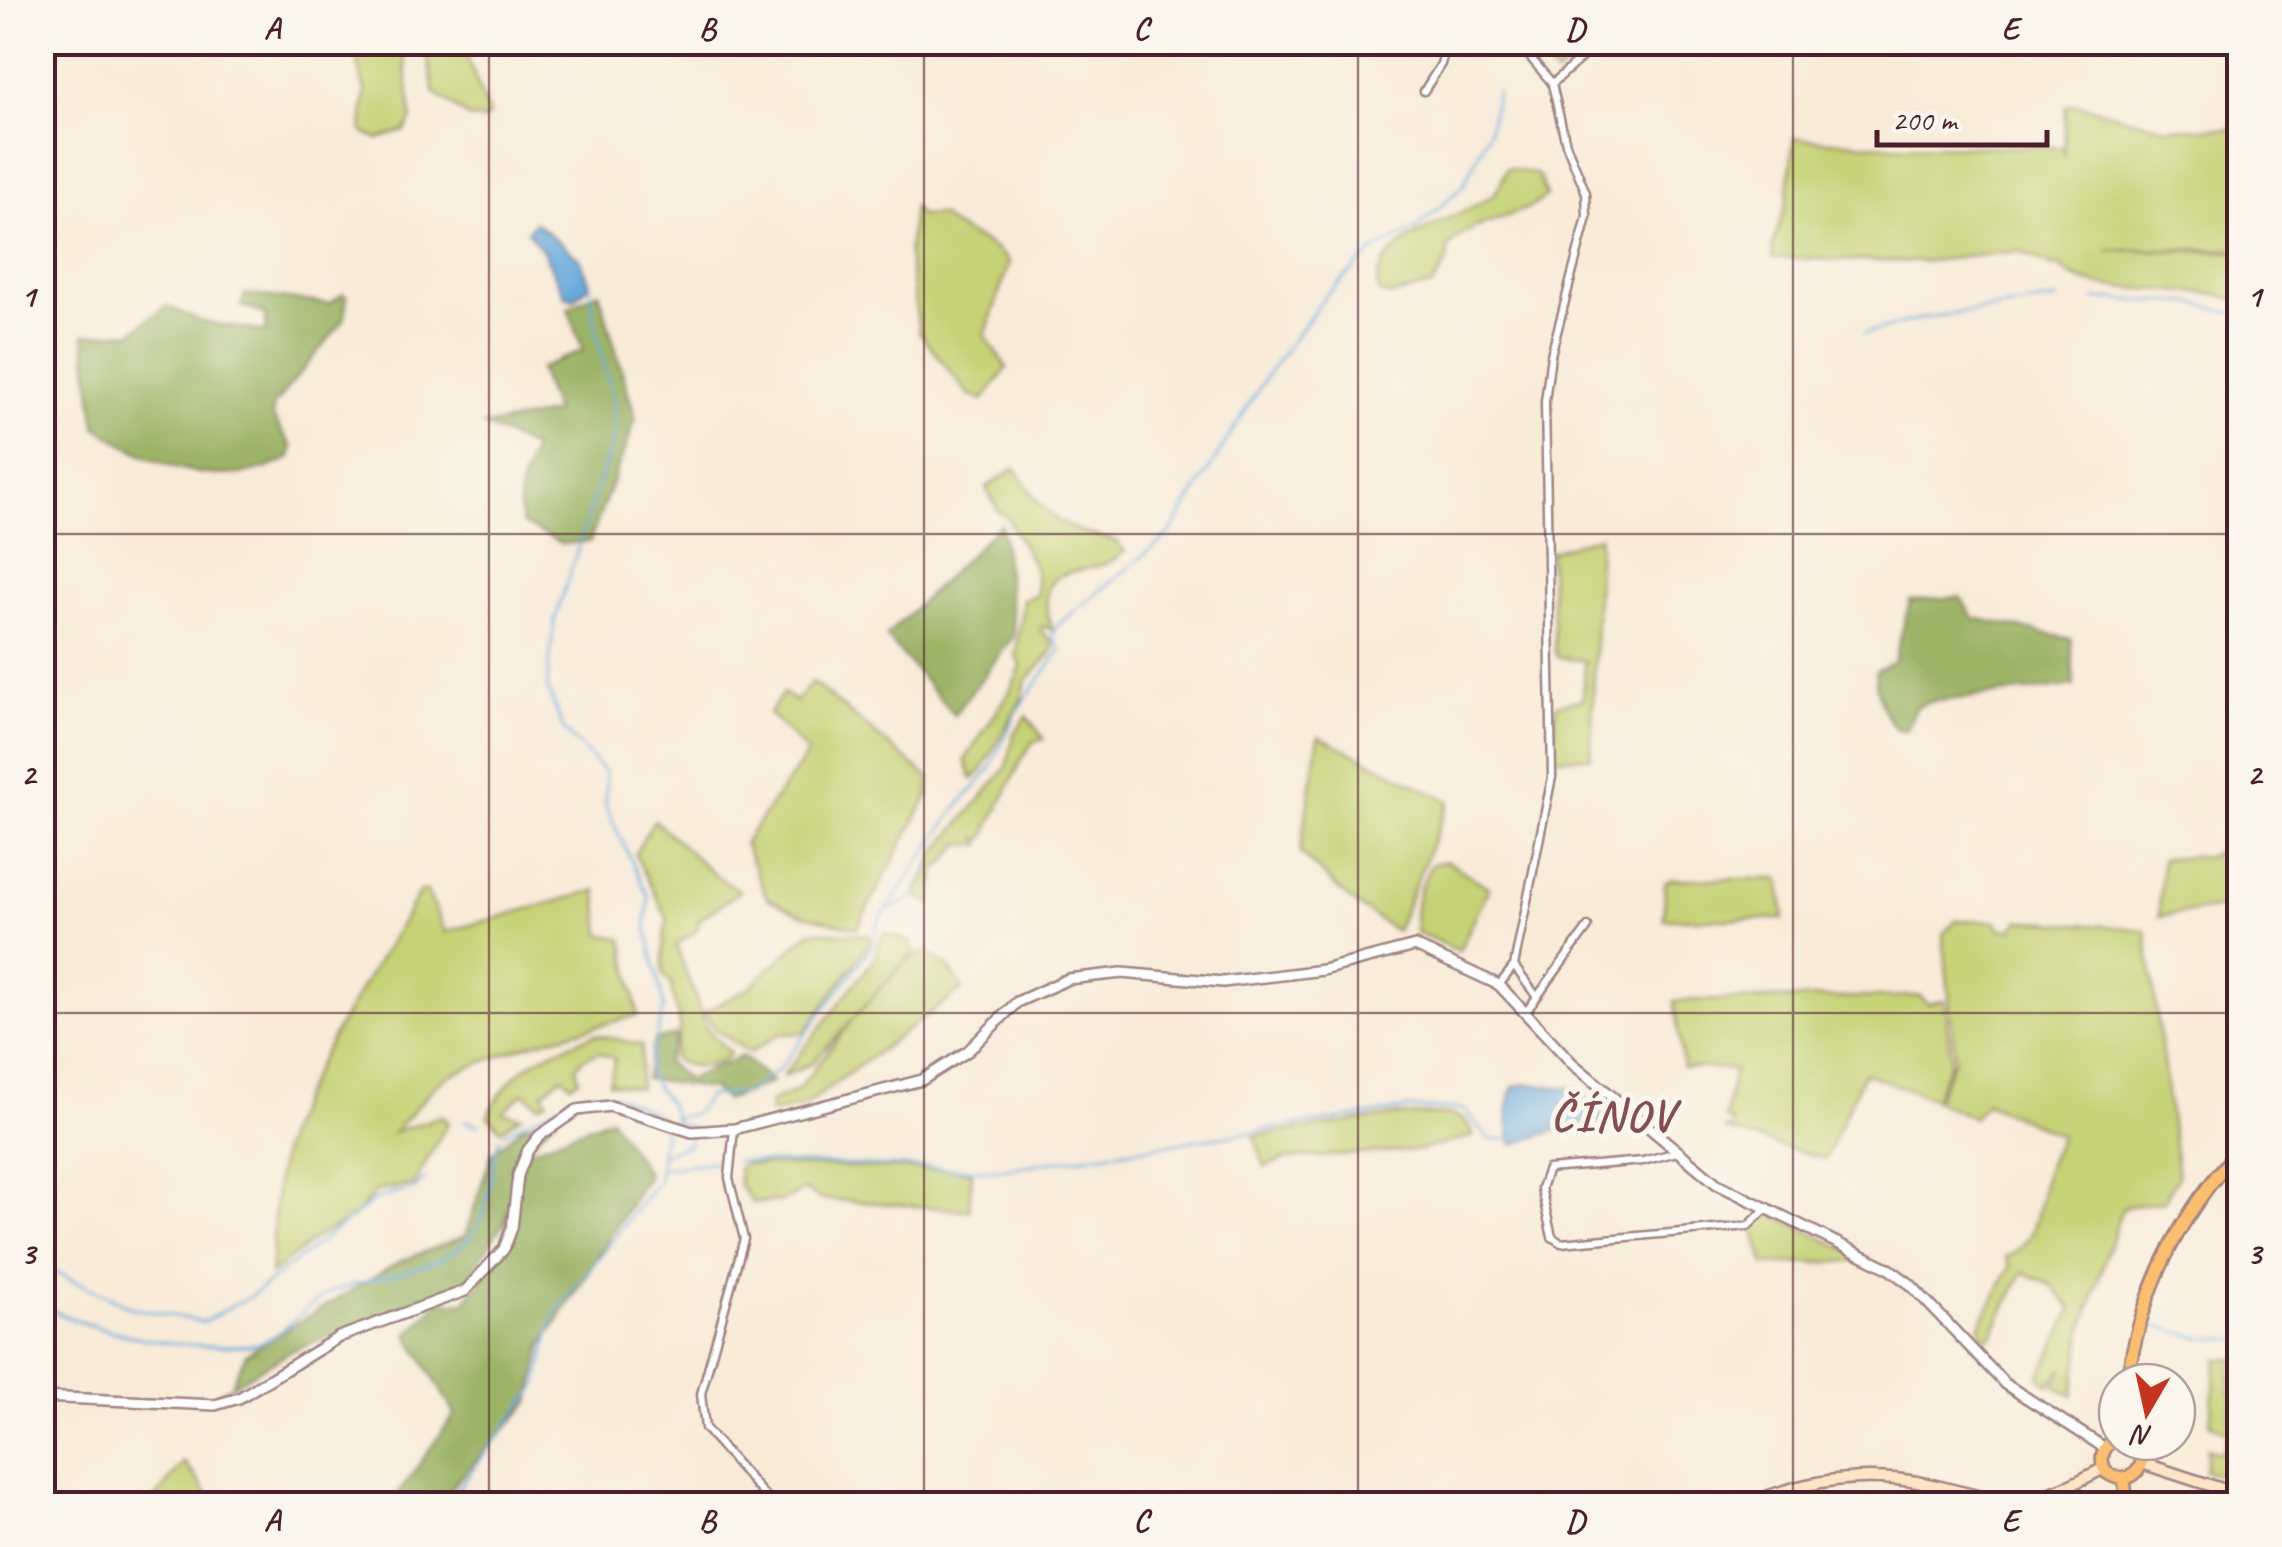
<svg xmlns="http://www.w3.org/2000/svg" width="2282" height="1547" font-family="Caveat,sans-serif">
	<rect width="100%" height="100%" fill="#fbf7ec"/>
	<filter id="ink" filterUnits="userSpaceOnUse"><feTurbulence type="fractalNoise" baseFrequency=".01" numOctaves="2"/><feDisplacementMap in="SourceGraphic" scale="20" xChannelSelector="R" yChannelSelector="G"/><feConvolveMatrix kernelMatrix="1 2 1 2 8 2 1 2 1" color-interpolation-filters="sRGB"/></filter>
	<filter id="wash" filterUnits="userSpaceOnUse"><feTurbulence type="fractalNoise" baseFrequency=".0048" numOctaves="4" result="noise"/><feDisplacementMap in="SourceGraphic" scale="40" xChannelSelector="R" yChannelSelector="G"/><feGaussianBlur stdDeviation="2.25" result="paint"/><feColorMatrix in="noise" values="0 0 0 0 0 0 0 0 0 0 0 0 0 0 0 0 0 1.4 0 .05"/><feComposite in="paint" operator="in"/></filter>
	<g filter="url(#wash)">
		<rect width="100%" height="100%" fill="#f8ebd8"/>
		<path fill="#c5d274" stroke="#887850" stroke-width="2.5" d="M 353,43 L 403,43 L 412,119 L 405,131 L 378,139 L 362,132 L 365,91 Z
			M 425,43 L 462,43 L 489,115 L 484,120 L 469,118 L 434,92 Z
			M 1528,43 L 1591,46 L 1556,75 Z
			M 2076,104 L 2167,128 L 2239,129 L 2239,249 L 2106,250 L 2239,252 L 2239,301 C 2196,282 2082,300 2059,265 L 2053,267 L 2019,251 L 1921,262 L 1773,258 L 1772,247 L 1787,201 L 1794,138 L 1894,146 L 2061,147 L 2064,153 L 2066,106 Z
			M 1507,168 L 1538,175 L 1546,196 C 1521,220 1475,216 1448,248 L 1447,261 L 1432,286 L 1390,296 L 1379,293 C 1365,242 1461,218 1492,196 C 1500,190 1503,176 1507,168 Z
			M 913,207 L 920,216 L 940,215 C 959,236 993,240 1009,263 L 985,336 L 1007,368 L 983,400 L 969,395 L 919,332 L 908,255 Z
			M 1015,468 C 1050,523 1055,525 1116,541 L 1125,551 C 1092,586 1027,549 1052,630 L 1042,626 L 1041,631 L 1053,642 L 1052,652 L 1026,681 L 1022,699 L 982,770 L 972,779 L 965,760 L 1012,688 L 1021,666 L 1016,655 L 1023,599 L 1036,595 L 1037,589 C 1037,559 1016,539 1008,518 L 999,512 L 986,488 Z
			M 1599,536 L 1591,757 L 1554,758 L 1556,705 L 1583,699 L 1585,661 L 1557,657 L 1555,651 L 1549,552 Z
			M 812,682 L 930,779 L 928,796 L 857,928 L 801,914 L 767,898 L 744,843 L 808,753 L 769,713 L 783,693 L 796,701 Z
			M 1027,716 L 1044,739 L 1033,742 L 1024,755 L 983,840 L 977,838 L 981,845 L 960,844 L 942,866 L 937,865 L 931,904 L 916,896 L 937,851 L 1007,767 L 1014,734 Z
			M 1319,736 L 1449,801 L 1396,931 L 1350,900 L 1300,853 Z
			M 654,820 L 715,875 L 740,891 L 700,919 L 696,931 L 676,945 L 707,1029 L 730,1053 C 720,1069 687,1070 673,1058 L 680,1028 L 670,982 L 663,975 C 663,958 662,936 668,920 L 635,854 Z
			M 2239,844 L 2239,906 L 2159,916 L 2162,859 L 2206,856 Z
			M 1447,861 L 1489,888 L 1459,951 L 1416,932 C 1413,905 1418,887 1432,864 Z
			M 1671,879 L 1780,879 L 1784,919 L 1664,919 L 1665,883 Z
			M 597,890 L 601,934 L 623,939 L 638,1015 L 530,1044 L 452,1074 L 438,1083 L 394,1132 L 442,1116 L 448,1123 L 413,1185 L 376,1191 L 353,1218 L 317,1237 L 271,1274 C 275,1226 272,1173 289,1128 C 321,1045 375,968 420,892 L 427,891 L 445,932 Z
			M 1956,920 L 1997,921 L 1999,928 L 2012,930 L 2018,920 C 2038,922 2141,927 2146,931 L 2178,1176 L 2164,1201 L 2125,1207 L 2120,1213 L 2083,1329 L 2073,1395 L 2054,1386 L 2064,1368 L 2048,1385 L 2040,1376 L 2072,1309 L 2051,1285 L 2023,1272 L 1991,1337 L 1985,1338 L 1979,1327 L 2010,1267 L 2006,1257 C 2040,1243 2038,1202 2045,1173 C 2048,1161 2056,1148 2060,1135 L 1986,1103 L 1973,1118 L 1936,1101 L 1955,1058 L 1943,934 Z
			M 811,931 L 869,935 L 870,942 L 804,1033 L 779,1034 L 750,1053 L 715,1029 L 704,1012 L 749,988 Z
			M 884,933 L 912,942 L 914,952 L 812,1063 L 782,1077 L 874,959 Z
			M 924,952 L 947,965 L 963,989 L 803,1107 L 770,1113 L 770,1102 L 798,1090 L 857,1014 L 903,963 Z
			M 1920,996 L 1928,1004 L 1945,1000 L 1951,1061 L 1934,1099 L 1864,1073 L 1825,1159 L 1723,1129 L 1731,1129 L 1733,1122 L 1725,1119 L 1734,1069 L 1683,1067 L 1674,1001 Z
			M 595,1034 L 642,1045 L 639,1088 L 609,1083 L 615,1059 L 600,1052 L 584,1058 L 576,1067 L 579,1079 L 571,1084 L 562,1076 L 543,1093 L 548,1101 L 539,1105 L 524,1093 L 502,1112 L 521,1116 L 501,1129 L 488,1116 C 516,1061 542,1056 595,1034 Z
			M 1398,1115 C 1423,1118 1468,1103 1473,1136 L 1421,1150 L 1284,1159 L 1265,1167 L 1254,1136 Z
			M 745,1164 L 964,1170 L 972,1172 L 969,1210 L 820,1199 L 805,1190 L 783,1201 L 753,1203 L 739,1185 L 738,1168 Z
			M 1773,1215 L 1859,1255 L 1854,1261 L 1765,1265 L 1754,1229 L 1761,1219 Z
			M 2217,1359 L 2239,1359 L 2232,1364 L 2231,1377 L 2236,1377 L 2231,1380 L 2230,1393 L 2235,1394 L 2229,1420 L 2233,1421 L 2239,1409 L 2239,1479 L 2205,1471 L 2207,1448 L 2220,1453 L 2230,1434 L 2210,1423 Z
			M 184,1462 L 216,1504 L 151,1504 Z"/>
		<path fill="#9cb466" stroke="#736a48" stroke-width="2.5" d="M 599,292 L 636,419 L 590,541 L 563,544 L 523,524 C 512,497 525,473 533,448 L 484,426 L 555,413 L 539,369 L 583,350 L 568,308 Z
			M 245,294 L 330,304 L 343,294 L 347,296 L 344,320 L 274,405 L 272,416 L 292,447 L 290,458 C 223,494 155,467 96,427 L 84,335 L 132,332 L 166,306 L 203,322 L 267,332 L 265,314 L 241,306 Z
			M 1001,524 L 1014,636 L 954,715 L 886,636 Z
			M 1960,597 L 1974,618 L 2071,639 L 2074,686 L 1927,702 L 1916,708 L 1906,730 L 1896,729 C 1883,712 1874,693 1876,671 L 1894,662 L 1910,601 Z
			M 677,1035 L 666,1062 L 687,1080 L 742,1056 L 772,1082 L 726,1100 L 713,1089 L 645,1079 L 654,1040 Z
			M 610,1118 L 648,1175 L 542,1346 L 530,1402 L 436,1504 L 391,1504 L 455,1414 L 408,1335 L 440,1301 L 464,1303 L 501,1253 L 510,1201 L 506,1218 L 462,1288 L 293,1350 L 216,1395 L 231,1386 L 246,1354 L 401,1261 L 465,1236 L 492,1153 L 523,1126 L 555,1119 L 520,1154 Z"/>
		<path fill="#68aadc" stroke="#596484" stroke-width="2.5" d="M 535,222 L 581,260 L 590,285 L 574,299 L 565,296 L 543,251 L 527,231 Z
			M 1526,1084 L 1577,1089 L 1604,1117 L 1600,1122 L 1553,1131 L 1513,1145 C 1507,1126 1507,1106 1513,1087 Z"/>
		<g fill="none" stroke-linecap="round" stroke-linejoin="round">
			<path stroke="#68aadc" stroke-width="2.5" d="M 590,285 L 596,333 L 614,400 L 615,433 L 554,622 L 547,686 L 563,729 L 605,772 L 606,807 L 649,898 L 646,924 L 664,1007 L 648,1068 C 650,1088 672,1099 675,1122
				M 2095,299 L 2193,303 L 2240,315
				M 1863,334 L 1924,318 L 2057,300
				M 886,911 L 913,898 L 928,868
				M 675,1118 L 695,1113 L 708,1096 L 748,1093 L 780,1068 L 875,942 L 877,924 L 957,807 L 989,771 L 1017,711 L 1060,651 L 1053,637 L 1055,627 L 1169,535 L 1267,375 L 1327,294 L 1375,250 L 1416,229 L 1463,186 L 1488,134 L 1497,91
				M 465,1120 L 478,1125
				M 673,1122 L 692,1128
				M 504,1133 L 583,1093 C 613,1089 637,1105 662,1118
				M 660,1155 L 688,1145 L 690,1136
				M 736,1161 L 996,1170 L 1407,1109 L 1464,1109 L 1489,1139 L 1511,1140
				M 661,1168 L 722,1161
				M 42,1266 L 133,1308 L 203,1322 L 251,1296 L 374,1200 L 415,1188 L 424,1179
				M 42,1306 C 105,1336 182,1350 251,1345 C 282,1342 304,1303 333,1291 C 379,1273 459,1272 481,1220 C 492,1195 490,1164 500,1138
				M 2157,1326 L 2200,1338 L 2240,1339
				M 446,1504 L 537,1386 L 554,1315 L 658,1181 L 664,1128"/>
		</g>
	</g>
	<g filter="url(#ink)">
		<g fill="none" stroke-linecap="round" stroke-linejoin="round">
			<defs>
				<path id="minor" d="M 1517,42 L 1552,83
					M 1424,91 L 1441,64 L 1447,42
					M 1499,985 L 1513,967
					M 1537,997 L 1588,927
					M 1526,1012 L 1537,997 L 1514,966 L 1552,777 L 1545,402 L 1551,355 L 1587,217 L 1586,193 L 1566,144 L 1552,84 L 1599,42
					M 734,1129 L 729,1178 L 744,1239 L 701,1394 L 705,1428 L 772,1504
					M 1677,1152 L 1643,1161 L 1548,1169 L 1541,1188 L 1552,1237 L 1561,1243 L 1748,1226 L 1768,1207
					M 2237,1404 L 2240,1364
					M 2236,1420 L 2238,1405"/>
				<path id="tertiary" d="M 42,1397 L 215,1405 L 239,1398 L 339,1337 L 465,1291 L 504,1249 L 512,1228 L 518,1175 L 528,1150 L 539,1136 L 577,1110 L 610,1106 L 692,1132 L 734,1129 L 922,1080 L 968,1051 L 1017,1002 L 1068,979 L 1122,973 L 1223,982 L 1323,970 L 1415,946 L 1499,985 L 1573,1064 L 1717,1184 L 1888,1268 L 1910,1284 L 2005,1384 L 2105,1448"/>
				<path id="secondary" d="M 2142,1463 L 2240,1495
					M 1345,1504 L 1414,1504
					M 1748,1504 C 1807,1479 1865,1471 1928,1484 C 1960,1491 1992,1503 2026,1499 C 2054,1495 2079,1481 2104,1468"/>
				<path id="primary" d="M 2127,1382 C 2140,1294 2179,1214 2240,1149
					M 2117,1439 C 2103,1445 2098,1458 2106,1472 C 2130,1490 2154,1464 2134,1442
					M 2124,1479 L 2127,1504"/>
			</defs>
			<use href="#minor" stroke="#a18582" stroke-width="11"/>
			<use href="#tertiary" stroke="#a18582" stroke-width="14"/>
			<use href="#secondary" stroke="#a18582" stroke-width="15"/>
			<use href="#primary" stroke="#a18582" stroke-width="16"/>
			<use href="#minor" stroke="#fff" stroke-width="6"/>
			<use href="#tertiary" stroke="#fff" stroke-width="9"/>
			<use href="#secondary" stroke="#fde5c5" stroke-width="10"/>
			<use href="#primary" stroke="#fbbd6e" stroke-width="11"/>
		</g>
	</g>
	<path fill="none" stroke="#4a1f2b" stroke-width="2.5" stroke-opacity="0.55" d="M 489,42 L 489,1504M 924,42 L 924,1504M 1358,42 L 1358,1504M 1793,42 L 1793,1504M 42,534 L 2240,534M 42,1013 L 2240,1013"/>
	<g text-anchor="middle" stroke-width="10" stroke-linejoin="round" paint-order="stroke">
		<g font-size="45" font-weight="bold" letter-spacing="2.5" fill="#854e52" stroke="#fbf7ec">
			<text x="1613" y="1130">ČÍNOV</text>
		</g>
	</g>
	<rect width="2282" height="1547" fill="none" stroke="#fbf7ec" stroke-width="110"/>
	<g transform="translate(2147 1412) rotate(189)"><circle r="48" fill="#fbf7ec" stroke="#b4a19f" stroke-width="2.5"/>
	<path d="M0-8L18 38L0 25L-18 38Z" fill="#c8321e"/>
	<text y="-15" font-size="28" font-weight="bold" text-anchor="middle" fill="#4a1f2b">N</text>
	</g>
	<path d="M1877 130v15h170v-15" fill="none" stroke="#4a1f2b" stroke-width="5"/>
	<text x="1892" y="130" font-size="30" fill="#4a1f2b" stroke="#fbf7ec" stroke-width="8" paint-order="stroke">200 m</text>
	<rect x="55" y="55" width="2172" height="1437" fill="none" stroke="#4a1f2b" stroke-width="4"/>
	<g font-size="32" text-anchor="middle" font-weight="bold" fill="#4a1f2b">
		<text x="272" y="39">A</text>
		<text x="707" y="39">B</text>
		<text x="1141" y="39">C</text>
		<text x="1575" y="39">D</text>
		<text x="2010" y="39">E</text>
		<text x="28" y="306">1</text>
		<text x="2254" y="306">1</text>
		<text x="28" y="785">2</text>
		<text x="2254" y="785">2</text>
		<text x="28" y="1264">3</text>
		<text x="2254" y="1264">3</text>
		<text x="272" y="1531">A</text>
		<text x="707" y="1531">B</text>
		<text x="1141" y="1531">C</text>
		<text x="1575" y="1531">D</text>
		<text x="2010" y="1531">E</text>
	</g>
</svg>
